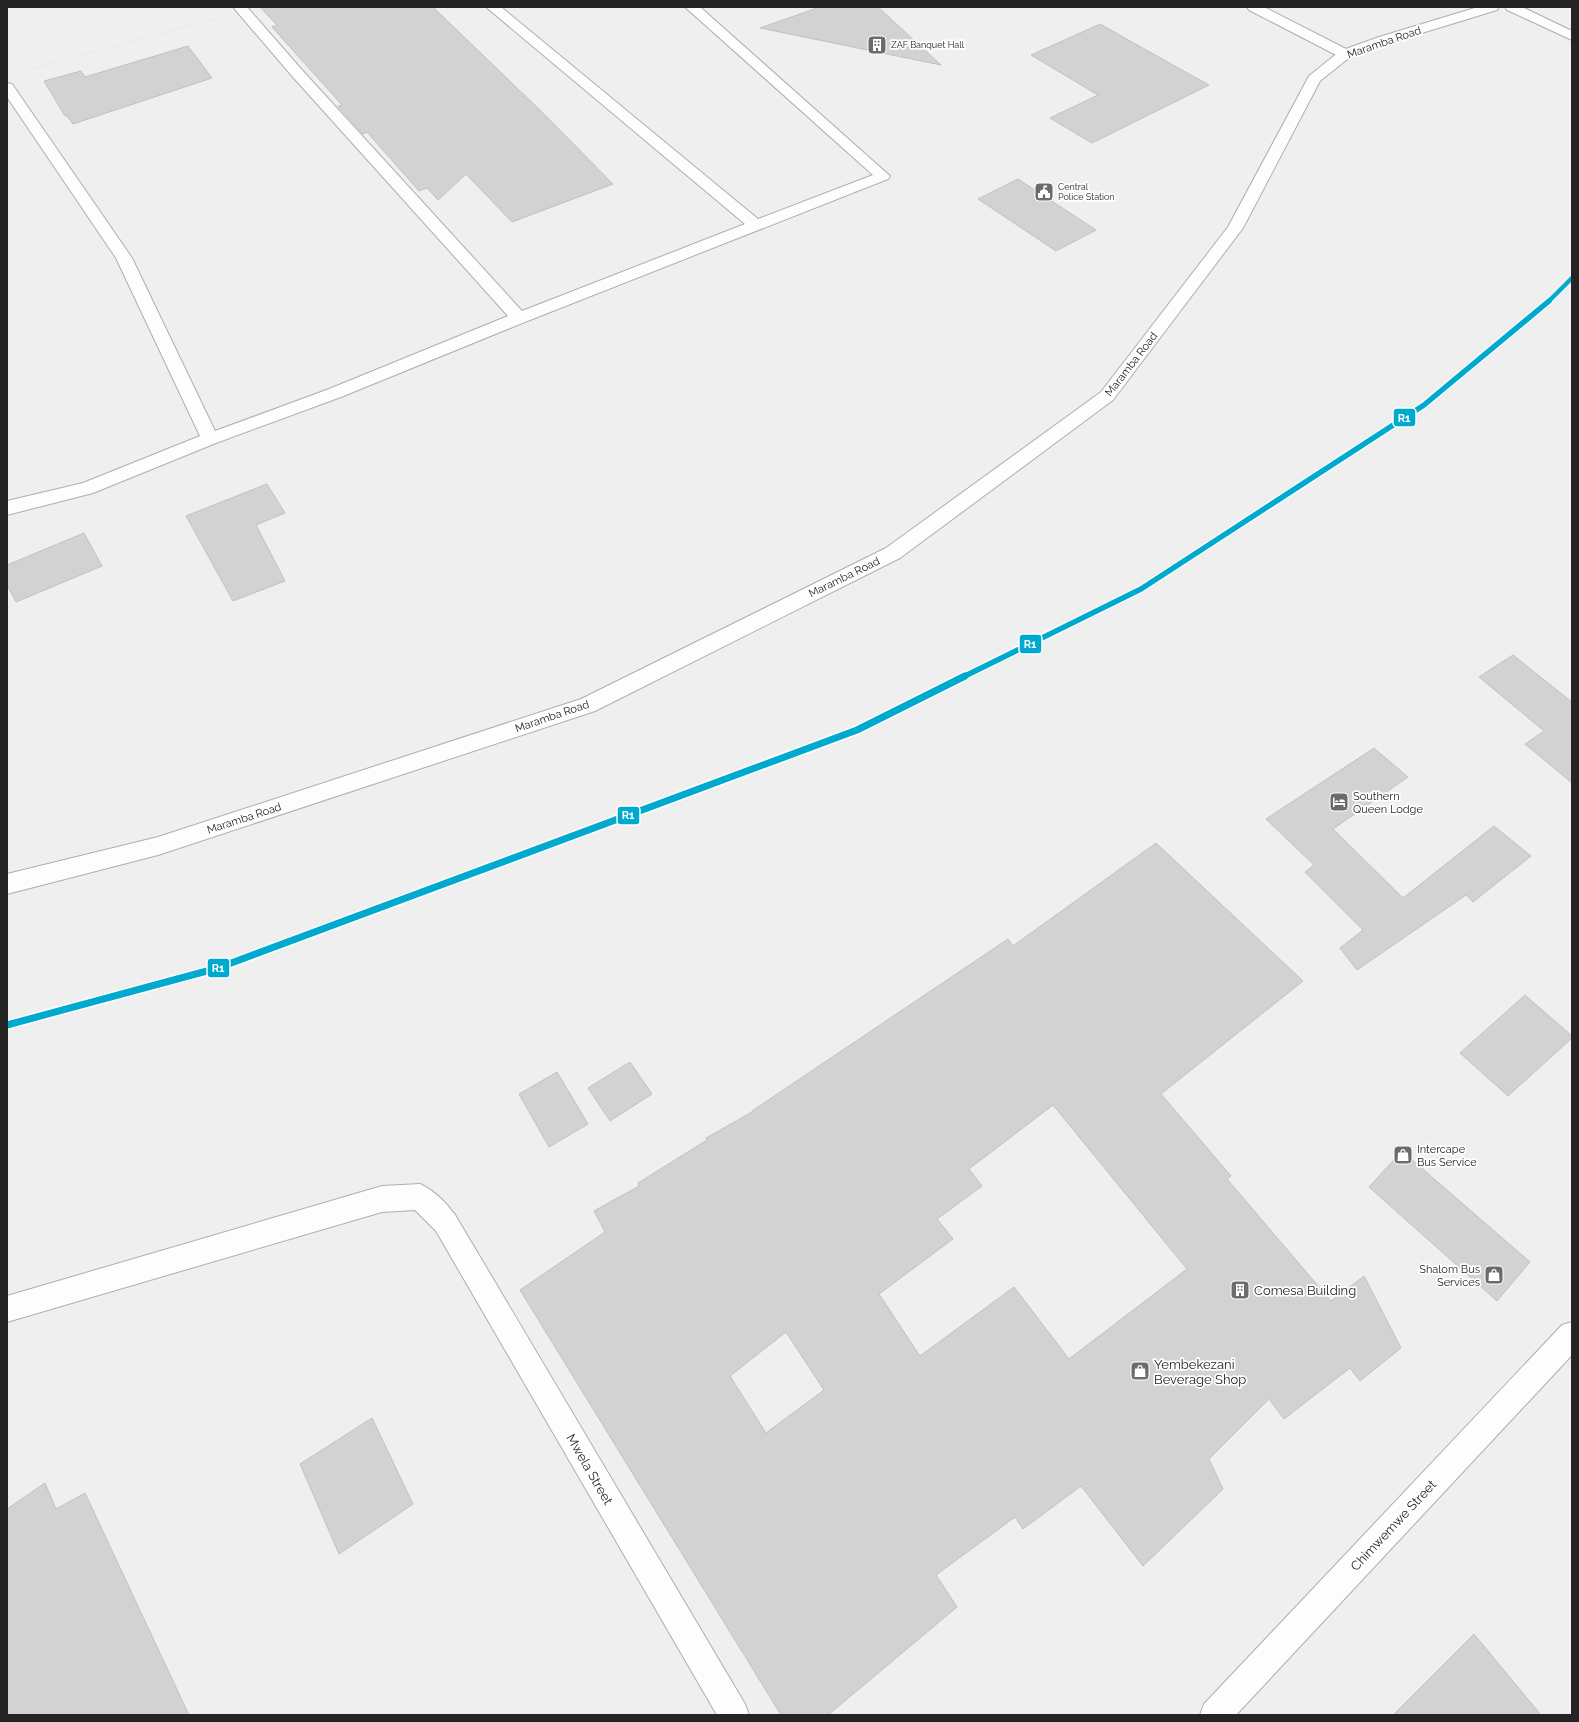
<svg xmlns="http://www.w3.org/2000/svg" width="1579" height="1722" font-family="Raleway,sans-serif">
	<rect width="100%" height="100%" fill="#efeff0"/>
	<path fill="#d2d2d3" stroke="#c1c1c2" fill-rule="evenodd" d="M 260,7 L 433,7 L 542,112 L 613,184 L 512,222 L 466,174 L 438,200 L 427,188 L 419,191 L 367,132 L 363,134 L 338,106 L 342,105 L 272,27 L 277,25 Z
		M 820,7 L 878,7 L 941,65 L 760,28 Z
		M 1100,24 L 1180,69 L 1209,85 L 1092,143 L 1050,118 L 1098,95 L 1031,55 Z
		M 188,46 L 212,78 L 73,124 L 67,116 L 65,116 L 44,81 L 81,71 L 85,77 Z
		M 1018,179 L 1096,230 L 1056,251 L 978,199 Z
		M 267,484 L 285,513 L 256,525 L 285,581 L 233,601 L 186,516 Z
		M 84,533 L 102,566 L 16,602 L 7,585 L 7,565 Z
		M 1513,655 L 1572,702 L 1572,783 L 1525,744 L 1544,731 L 1479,677 Z
		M 1374,748 L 1408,777 L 1333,829 L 1403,898 L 1494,826 L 1531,856 L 1473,902 L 1466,895 L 1357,970 L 1340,948 L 1363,930 L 1305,872 L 1314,865 L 1266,819 Z
		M 1156,843 L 1303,981 L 1161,1094 L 1231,1176 L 1227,1179 L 1331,1301 L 1364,1276 L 1401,1348 L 1360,1381 L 1350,1368 L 1284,1419 L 1269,1399 L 1209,1459 L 1223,1489 L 1143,1566 L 1081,1486 L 1023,1529 L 1015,1517 L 936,1575 L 957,1607 L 828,1715 L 781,1715 L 520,1290 L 605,1232 L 594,1211 L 639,1186 L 638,1183 L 707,1140 L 706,1138 L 752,1112 L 752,1111 L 1008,939 L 1013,946 ZM 1053,1105 L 1187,1269 L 1069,1359 L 1014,1287 L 920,1356 L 879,1294 L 953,1239 L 937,1219 L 982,1186 L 969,1169 ZM 786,1332 L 824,1390 L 766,1433 L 730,1376 Z
		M 1525,995 L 1572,1036 L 1572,1038 L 1508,1096 L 1460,1053 Z
		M 630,1062 L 652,1094 L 610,1121 L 588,1088 Z
		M 557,1072 L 588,1124 L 549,1147 L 519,1094 Z
		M 1402,1151 L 1530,1262 L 1497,1301 L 1369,1187 Z
		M 372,1418 L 413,1504 L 339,1554 L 300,1464 Z
		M 45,1483 L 56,1509 L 85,1493 L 189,1715 L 7,1715 L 7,1509 Z
		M 1474,1634 L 1541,1715 L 1393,1715 Z"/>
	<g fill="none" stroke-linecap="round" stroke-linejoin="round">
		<defs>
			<path id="lane" d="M 1247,7 L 1264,7 L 1350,51 L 1352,54 L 1350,57 L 1340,57 L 1249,10 Z
				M 420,1184 C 435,1191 452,1207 458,1222 L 454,1231 L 445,1235 L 436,1231 L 415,1210 L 382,1212 L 7,1322 L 7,1296 L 382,1186 Z"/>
			<path id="street" d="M 233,7 L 247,7 L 302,70 L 522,311 L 745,224 L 486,7 L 501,7 L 758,219 L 873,175 L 685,7 L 700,7 L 890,176 L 888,179 L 525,322 L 341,397 L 216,443 L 93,493 L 7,515 L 7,501 L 83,483 L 200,436 L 116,258 L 7,97 L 7,83 L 12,84 L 132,258 L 215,431 L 329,389 L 508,316 L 292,76 Z
				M 1478,7 L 1499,7 L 1497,10 L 1389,43 L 1350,57 L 1320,81 L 1243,228 L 1113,400 L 900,558 L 595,711 L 158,855 L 7,894 L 7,874 L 158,837 L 581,699 L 886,548 L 1101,392 L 1228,227 L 1309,76 L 1340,51 L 1379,37 Z
				M 1505,7 L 1522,7 L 1572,31 L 1572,40 L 1507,10 Z
				M 445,1209 L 454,1213 L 745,1704 L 749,1715 L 717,1715 L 436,1231 L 432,1222 L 436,1213 Z
				M 1572,1322 L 1572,1355 L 1236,1715 L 1200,1715 L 1204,1704 L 1562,1325 Z"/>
		</defs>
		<use href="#lane" stroke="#aeaeaf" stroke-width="2"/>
		<use href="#street" stroke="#aeaeaf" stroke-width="2"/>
		<path stroke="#dbdbdc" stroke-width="1.5" stroke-dasharray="0.5 2" stroke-linecap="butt" d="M 30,69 L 214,19"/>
		<use href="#lane" fill="#fdfdfd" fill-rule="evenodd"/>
		<use href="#street" fill="#fdfdfd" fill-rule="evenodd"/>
		<defs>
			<path id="rail-1-far2" d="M 1548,302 L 1572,278"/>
			<path id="rail-1-far1" d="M 963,677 L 1141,589 L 1424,405 L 1549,301"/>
			<path id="rail-1" d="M 7,1025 L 218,968 L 857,730 L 965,676"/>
		</defs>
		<use href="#rail-1-far2" stroke="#fff" stroke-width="6"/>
		<use href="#rail-1-far1" stroke="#fff" stroke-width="8"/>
		<use href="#rail-1" stroke="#fff" stroke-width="10"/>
		<use href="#rail-1-far2" stroke="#00a9ce" stroke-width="4.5"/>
		<use href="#rail-1-far1" stroke="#00a9ce" stroke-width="5.5"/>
		<use href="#rail-1" stroke="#00a9ce" stroke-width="7"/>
	</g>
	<defs>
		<symbol id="building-square" viewBox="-11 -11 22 22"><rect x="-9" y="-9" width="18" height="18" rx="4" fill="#6b6b6c" stroke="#fff"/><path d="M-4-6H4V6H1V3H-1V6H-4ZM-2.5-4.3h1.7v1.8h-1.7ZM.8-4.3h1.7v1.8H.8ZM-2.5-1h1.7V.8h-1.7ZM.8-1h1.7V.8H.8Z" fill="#fff"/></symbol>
		<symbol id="civic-square" viewBox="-11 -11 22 22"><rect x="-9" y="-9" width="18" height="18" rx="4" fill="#6b6b6c" stroke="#fff"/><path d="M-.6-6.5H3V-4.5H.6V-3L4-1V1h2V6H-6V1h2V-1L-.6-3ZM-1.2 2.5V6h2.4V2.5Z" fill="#fff"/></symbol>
		<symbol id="hotel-square" viewBox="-11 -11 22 22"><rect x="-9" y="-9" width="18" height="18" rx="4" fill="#6b6b6c" stroke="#fff"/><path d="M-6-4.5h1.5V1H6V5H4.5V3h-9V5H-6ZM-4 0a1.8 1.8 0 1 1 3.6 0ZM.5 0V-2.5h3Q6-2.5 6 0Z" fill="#fff"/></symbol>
		<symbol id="shop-square" viewBox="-11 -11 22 22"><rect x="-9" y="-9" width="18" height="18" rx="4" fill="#6b6b6c" stroke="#fff"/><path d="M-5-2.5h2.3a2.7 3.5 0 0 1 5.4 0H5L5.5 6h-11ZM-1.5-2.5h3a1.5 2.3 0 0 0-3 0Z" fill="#fff"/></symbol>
	</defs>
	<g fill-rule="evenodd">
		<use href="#building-square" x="866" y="34" width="22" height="22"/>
		<use href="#civic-square" x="1033" y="181" width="22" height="22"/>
		<use href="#hotel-square" x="1328" y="791" width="22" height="22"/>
		<use href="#shop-square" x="1392" y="1144" width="22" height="22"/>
		<use href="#shop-square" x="1483" y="1264" width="22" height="22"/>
		<use href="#building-square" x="1229" y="1279" width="22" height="22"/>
		<use href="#shop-square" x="1129" y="1360" width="22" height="22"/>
	</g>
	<g text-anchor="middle" stroke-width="3.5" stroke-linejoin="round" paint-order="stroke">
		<g font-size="9" fill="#242425" stroke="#fff" text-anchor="start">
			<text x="891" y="48">ZAF Banquet Hall</text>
			<text x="1058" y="190">Central<tspan x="1058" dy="10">Police Station</tspan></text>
		</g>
		<g font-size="11" fill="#242425" stroke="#fff">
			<text transform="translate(1384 42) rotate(-19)" y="4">Maramba Road</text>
			<text transform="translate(1131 364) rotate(-52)" y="4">Maramba Road</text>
			<text transform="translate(844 577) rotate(-26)" y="4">Maramba Road</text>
			<text transform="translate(552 716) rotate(-19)" y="4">Maramba Road</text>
			<text transform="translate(244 818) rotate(-18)" y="4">Maramba Road</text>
		</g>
		<g font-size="11" fill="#242425" stroke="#fff" text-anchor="start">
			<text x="1353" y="800">Southern<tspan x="1353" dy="13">Queen Lodge</tspan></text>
			<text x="1417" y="1153">Intercape<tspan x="1417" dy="13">Bus Service</tspan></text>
			<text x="1480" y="1273" text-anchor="end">Shalom Bus<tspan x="1480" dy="13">Services</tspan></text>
		</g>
		<g font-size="13" fill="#242425" stroke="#fff" text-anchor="start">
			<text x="1254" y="1295">Comesa Building</text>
			<text x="1154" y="1369">Yembekezani<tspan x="1154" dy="15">Beverage Shop</tspan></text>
		</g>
		<g font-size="13" fill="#242425" stroke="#fff">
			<text transform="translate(590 1469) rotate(60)" y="5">Mwela Street</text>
			<text transform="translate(1393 1525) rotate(-47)" y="5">Chimwemwe Street</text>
		</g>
	</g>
	<g stroke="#fff" stroke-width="1.5">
		<rect x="1393" y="408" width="23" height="19" rx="4" fill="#00a9ce"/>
		<rect x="1019" y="634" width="23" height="20" rx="4" fill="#00a9ce"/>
		<rect x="617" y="806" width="23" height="19" rx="4" fill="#00a9ce"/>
		<rect x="207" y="958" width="23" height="20" rx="4" fill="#00a9ce"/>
	</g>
	<g font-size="11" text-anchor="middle" font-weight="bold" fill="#fff">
		<text x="1404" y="422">R1</text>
		<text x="1030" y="648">R1</text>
		<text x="628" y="819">R1</text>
		<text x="218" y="972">R1</text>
	</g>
	<rect width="1579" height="1722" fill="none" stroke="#242425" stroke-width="16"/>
</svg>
